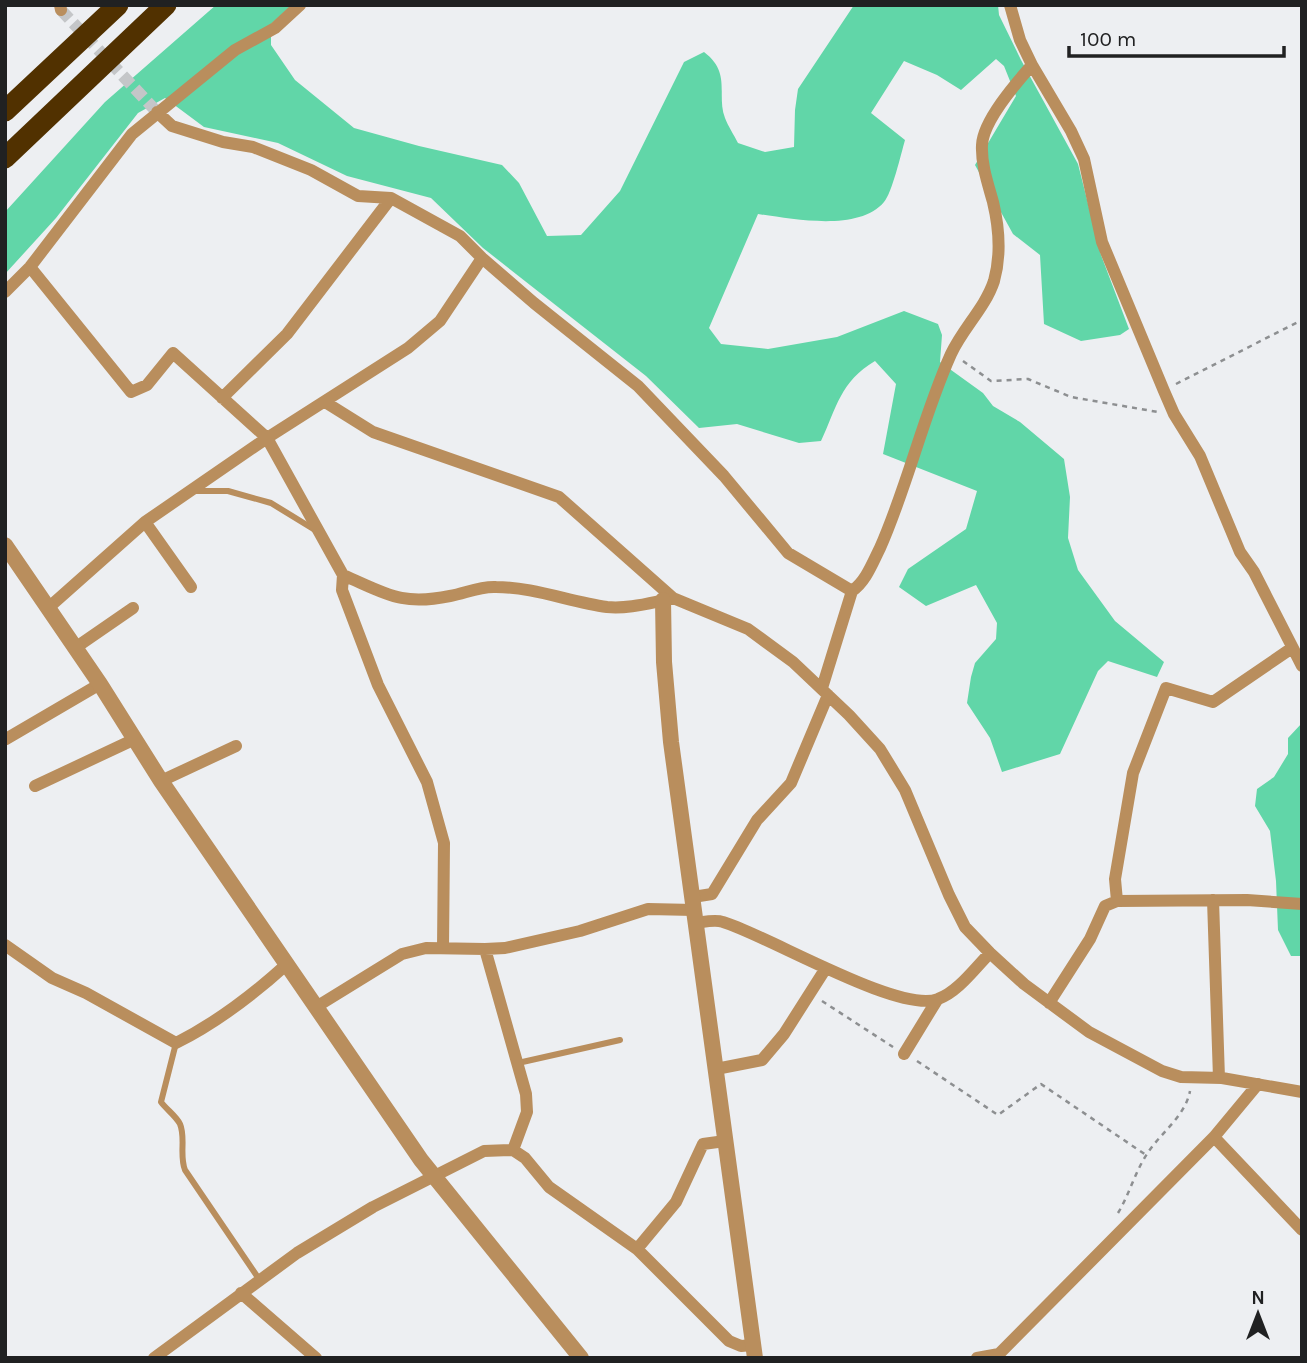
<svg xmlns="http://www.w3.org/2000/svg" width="1307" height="1363" font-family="Karla,sans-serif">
	<rect width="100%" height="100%" fill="#edeff2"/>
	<path fill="#61d6a8" d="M 216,5 L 292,5 L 271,24 L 271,45 L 295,80 L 354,128 L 419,146 L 502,165 L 519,183 L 547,236 L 581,235 L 620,191 L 684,62 L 704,52 C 732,73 716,95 725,118 C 728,126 734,135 738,143 L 765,152 L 794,147 L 795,110 L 798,89 L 854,5 L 998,5 L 999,15 L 1021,60 L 1078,164 L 1101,255 L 1129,329 L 1120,335 L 1081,341 L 1044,324 L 1040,255 L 1013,234 L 975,165 L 1016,96 L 1004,66 L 996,59 L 961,90 L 937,75 L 904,61 L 871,113 L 905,140 C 901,154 892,193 884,202 C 859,232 793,219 758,214 L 709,328 L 721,344 L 768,349 L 837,337 L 904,311 L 938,324 L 942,335 L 940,362 L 983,393 L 993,406 L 1020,422 L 1064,459 L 1070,497 L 1068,538 L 1078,570 L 1115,621 L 1164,662 L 1157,677 L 1108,661 L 1098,671 L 1060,754 L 1002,772 L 990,738 L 967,703 L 971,677 L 975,663 L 996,639 L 997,623 L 976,585 L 926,606 L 899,587 L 908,569 L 966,529 L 977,491 L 883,454 L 896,384 L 875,361 C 840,382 837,407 821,441 L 799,443 L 737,424 L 699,428 L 646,376 L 483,248 L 431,198 L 347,176 L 278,143 L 204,127 L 165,98 L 138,113 L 56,218 L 5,274 L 5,212 L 105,102 Z
		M 1302,723 L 1302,956 L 1291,956 L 1278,930 L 1276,881 L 1270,831 L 1255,806 L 1257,789 L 1274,777 L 1288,754 L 1288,738 Z"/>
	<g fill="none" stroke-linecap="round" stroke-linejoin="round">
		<path stroke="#c4c6c8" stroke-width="12" stroke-dasharray="12 6" stroke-linecap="butt" d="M 61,10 L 157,112"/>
		<path stroke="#8d8f91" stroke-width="2.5" stroke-dasharray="5 5" stroke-linecap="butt" d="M 963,361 L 991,381 L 1028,379 L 1071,397 L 1158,412
			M 1176,384 L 1302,320
			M 822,1001 L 893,1047
			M 917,1061 L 998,1115 L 1041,1084 L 1146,1155
			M 1118,1213 C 1129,1195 1135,1172 1147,1154 C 1160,1133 1185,1117 1190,1091"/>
		<path stroke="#b98e5d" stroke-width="6" d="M 195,491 L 228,491 L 271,503 L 315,530
			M 176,1043 L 161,1102 C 167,1110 176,1116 180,1124 C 186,1138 179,1155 185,1170 L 259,1279
			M 518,1063 L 620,1040"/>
		<path stroke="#b98e5d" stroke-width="12" d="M 60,5 L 61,10
			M 1010,5 L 1020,40 L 1032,65 L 1071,131 L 1084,159 L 1102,242 L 1164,391 L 1174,414 L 1200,456 L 1240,552 L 1254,572 L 1302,666
			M 157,112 L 172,126 L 223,142 L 253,147 L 311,170 L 358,196 L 391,198 L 460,236 L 482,258 L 534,303 L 638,386 L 724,476 L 788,553 L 852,591
			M 30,267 L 131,392 L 147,385 L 173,353 L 267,438 L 343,575 L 342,590 L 378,685 L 427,782 L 444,843 L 443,948
			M 5,292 L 30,267 L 132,134 L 235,50 L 275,28 L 300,5
			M 222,398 L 287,334 L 391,198
			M 325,402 L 373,432 L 559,497 L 673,598 L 748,629 L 793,662 L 849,715 L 880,749 L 905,790 L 949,895 L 965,927 L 990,953 L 1024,984 L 1089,1032 L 1162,1071 L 1181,1077 L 1222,1078 L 1302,1092
			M 145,522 L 191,587
			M 343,575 C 387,594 401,606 450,596 C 466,593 480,586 496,587 C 534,587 570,602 607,607 C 628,609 649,603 670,599
			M 47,609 L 145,522 L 267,438 L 408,348 L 440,321 L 482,258
			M 75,648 L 133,608
			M 822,688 L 852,591 C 866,581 872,564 880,548 C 908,485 923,416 951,354 C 963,328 985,308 994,281 C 1001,256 999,227 993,202 C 988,184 981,164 982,145 C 983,121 1016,83 1032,65
			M 6,739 L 100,684
			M 161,781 L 236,746
			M 35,786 L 135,739
			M 693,897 L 712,894 L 757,820 L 791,783 L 828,695
			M 1213,900 L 1219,1078
			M 1117,901 L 1115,879 L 1133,773 L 1166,688 L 1213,702 L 1292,648
			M 696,923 C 704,922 715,919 723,922 C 767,935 899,1014 938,999 C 958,992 975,968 990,953
			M 5,945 L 52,978 L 86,993 L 176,1043 C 216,1023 254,994 287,964
			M 485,949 L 526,1094 L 527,1112 L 513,1150
			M 1049,1003 L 1090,939 L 1105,906 L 1117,901 L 1247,900 L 1302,904
			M 316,1007 L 402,954 L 426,948 L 485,949 L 505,948 L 580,931 L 648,909 L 694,910
			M 904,1054 L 937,1000
			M 716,1069 L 762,1060 L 784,1034 L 826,968
			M 1214,1137 L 1302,1230
			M 637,1249 L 676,1202 L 703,1144 L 725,1141
			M 241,1293 L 316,1358
			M 154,1358 L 297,1253 L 373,1207 L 484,1151 L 513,1150 L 525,1158 L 549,1187 L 637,1249 L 729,1341 L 741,1346 L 753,1345
			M 977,1358 L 999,1354
			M 995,1358 L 1214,1137 L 1258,1084"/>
		<path stroke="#b98e5d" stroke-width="16" d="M 5,545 L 100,684 L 161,781 L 421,1160 L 581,1358
			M 663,600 L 664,662 L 671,742 L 755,1358"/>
		<path stroke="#513100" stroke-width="21" d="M 5,111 L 118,5
			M 5,158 L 166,5"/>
	</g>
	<rect width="1307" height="1363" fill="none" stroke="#202122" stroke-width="14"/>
	<g transform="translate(1258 1314)" stroke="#edeff2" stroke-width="5" paint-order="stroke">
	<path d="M0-5L12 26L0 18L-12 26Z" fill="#202122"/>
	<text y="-10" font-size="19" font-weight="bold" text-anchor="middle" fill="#202122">N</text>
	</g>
	<path d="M1069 46v10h215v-10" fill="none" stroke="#202122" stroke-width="3.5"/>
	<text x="1080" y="46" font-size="21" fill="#202122" stroke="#edeff2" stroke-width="5" paint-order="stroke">100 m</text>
</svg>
